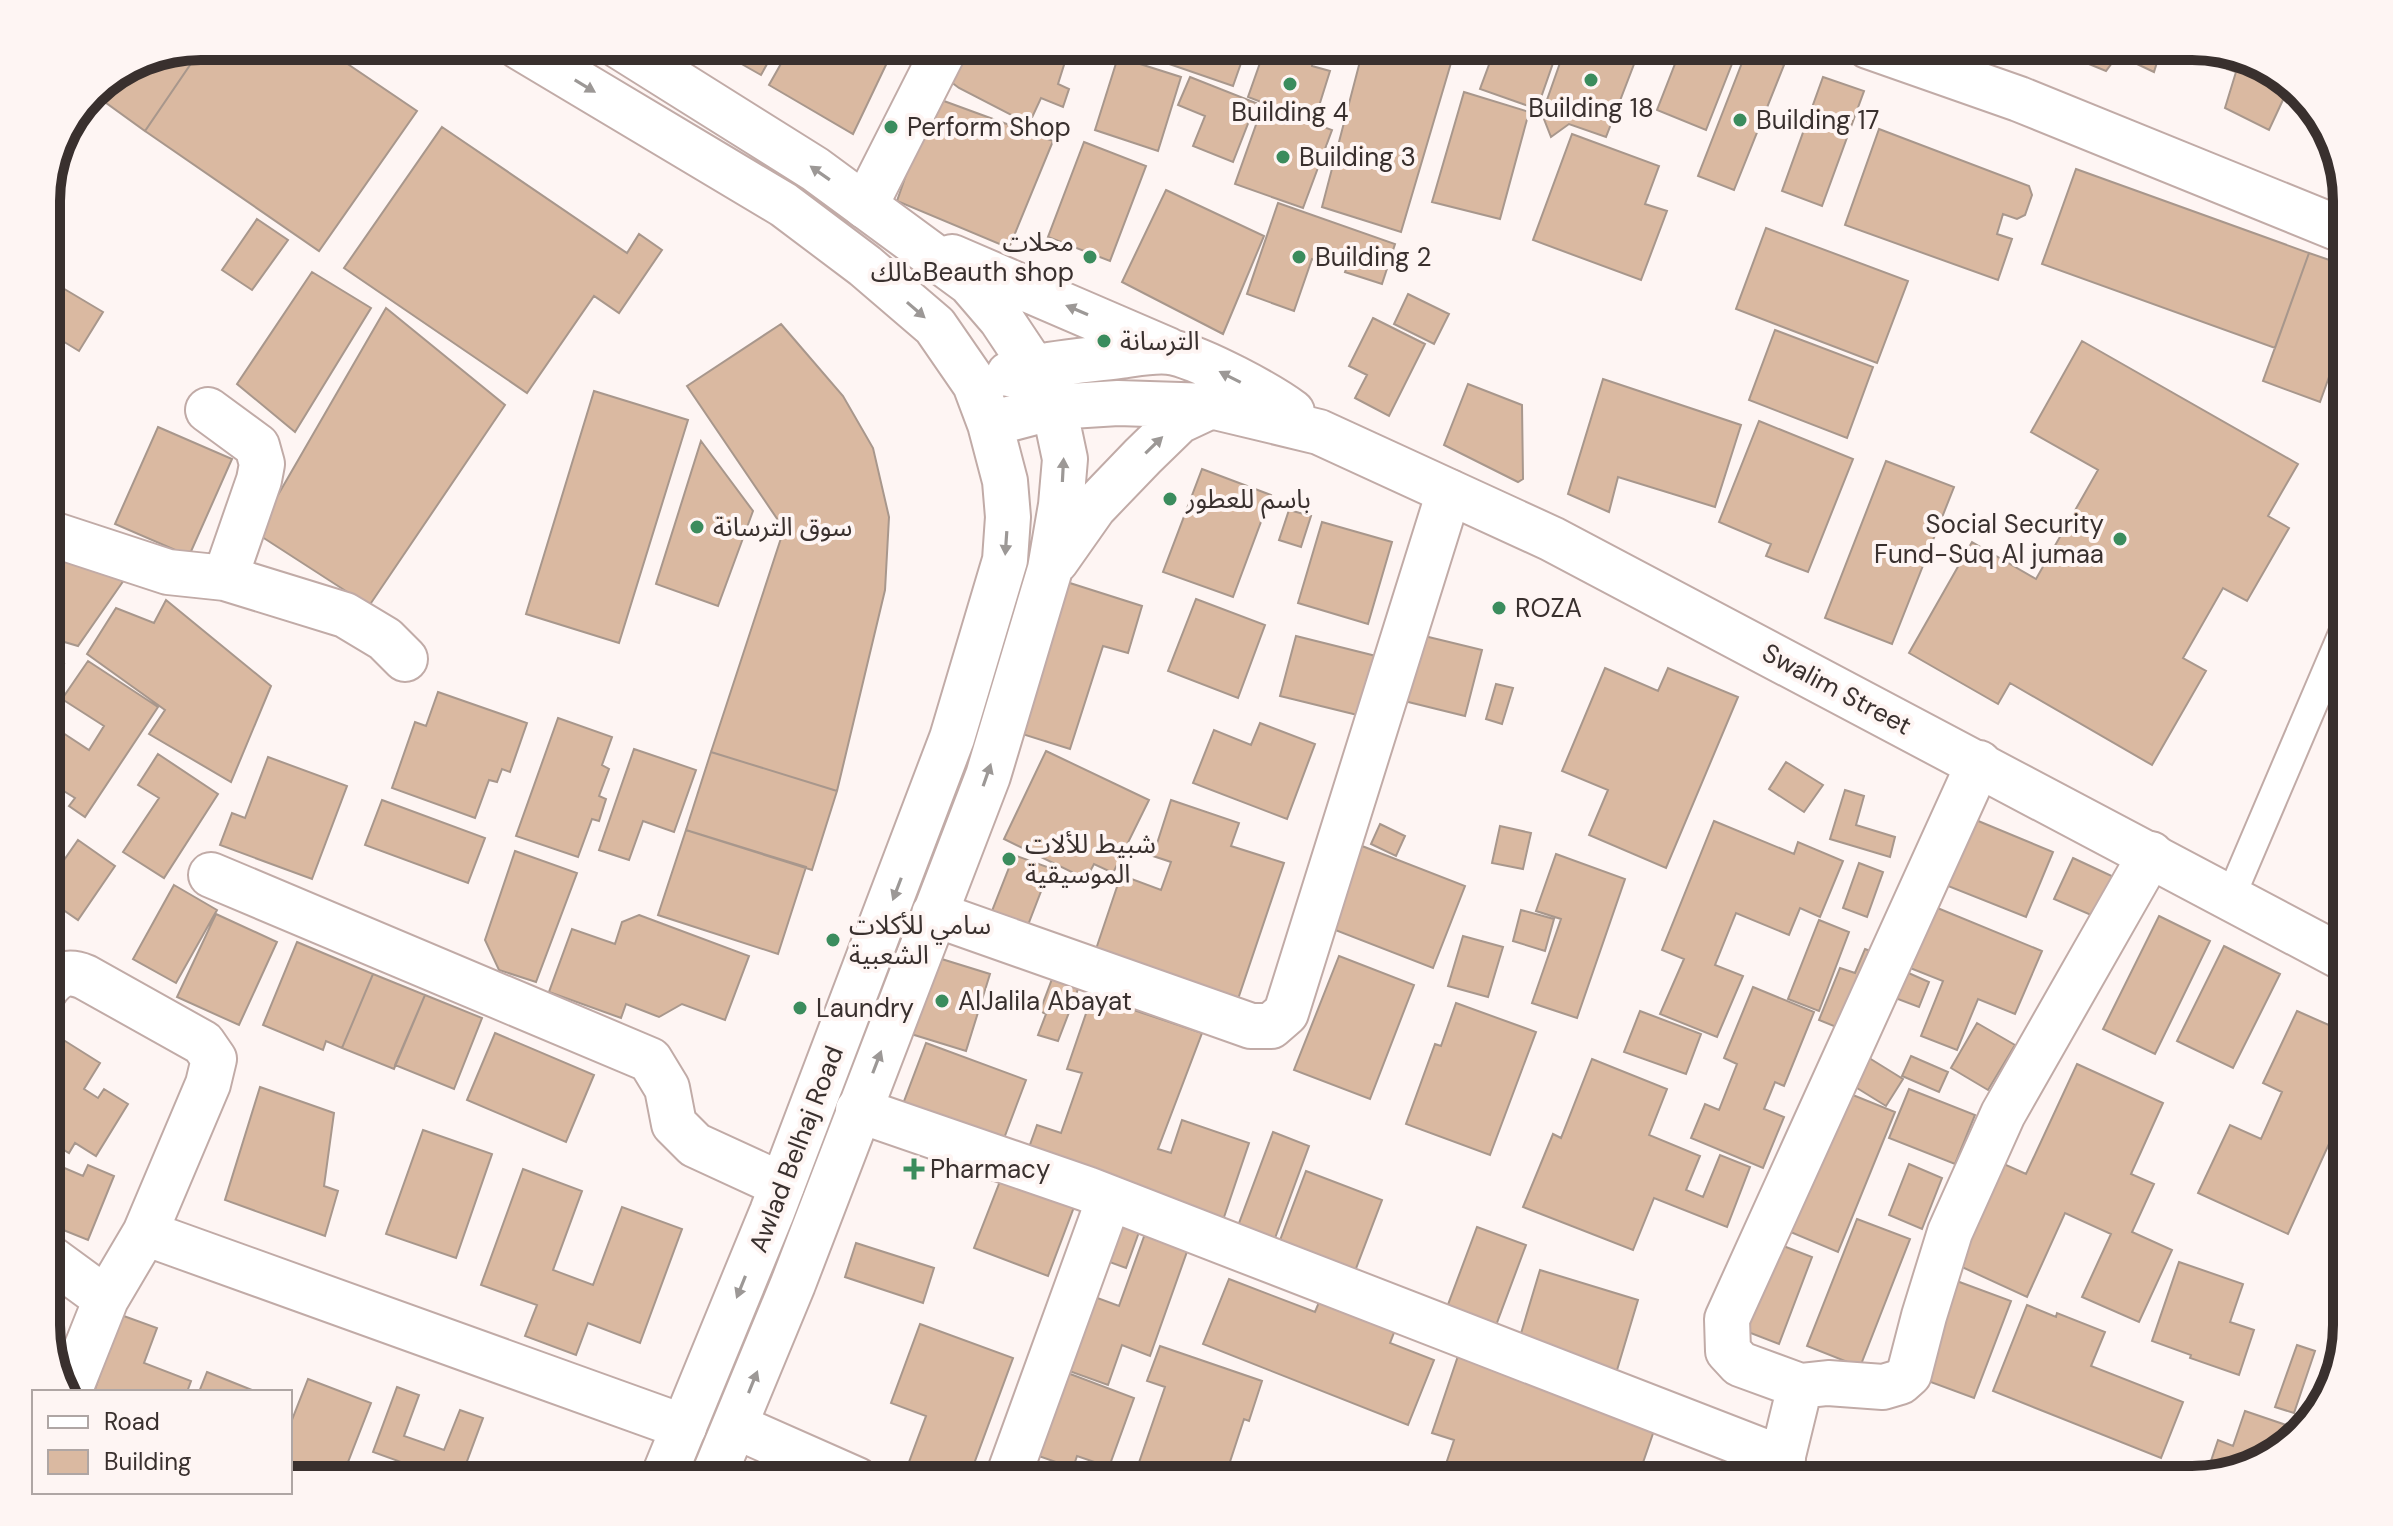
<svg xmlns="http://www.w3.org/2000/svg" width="2393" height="1526" font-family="'DM Sans','Noto Sans Arabic',sans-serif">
	<rect width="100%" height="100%" fill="#fef5f3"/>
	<path fill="#dab9a1" stroke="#a8978c" stroke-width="2" d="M 203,46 L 145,131 L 91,92 L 142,58 Z
		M 203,46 L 321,46 L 417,111 L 319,251 L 145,131 Z
		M 710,46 L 777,46 L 761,75 Z
		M 791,46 L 895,46 L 853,134 L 769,85 Z
		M 958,46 L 1070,46 L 1058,84 L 1069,89 L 1063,107 L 1041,98 L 1029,124 L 959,88 L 943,76 Z
		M 1117,46 L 1247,46 L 1233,86 Z
		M 1266,46 L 1333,46 L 1328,62 L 1314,56 L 1312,66 L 1330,71 L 1314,122 L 1248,97 Z
		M 1364,46 L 1398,46 L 1451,63 L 1401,232 L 1322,207 Z
		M 1428,46 L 1470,46 L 1465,59 Z
		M 1496,46 L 1559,46 L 1537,109 L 1480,89 Z
		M 1566,46 L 1641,46 L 1606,137 L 1569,124 L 1551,137 L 1542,114 Z
		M 1682,46 L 1739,46 L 1706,130 L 1657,110 Z
		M 2045,46 L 2162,46 L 2154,72 L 2118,55 L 2106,71 Z
		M 1747,50 L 1784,65 L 1734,190 L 1698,176 Z
		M 1118,57 L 1181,77 L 1158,151 L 1095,130 Z
		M 2230,57 L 2278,72 L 2294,88 L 2288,89 L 2269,130 L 2225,108 L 2236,72 L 2227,69 Z
		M 1190,77 L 1256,103 L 1233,162 L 1193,146 L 1205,116 L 1178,105 Z
		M 1823,77 L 1864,91 L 1822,206 L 1782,191 Z
		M 1464,92 L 1529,112 L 1500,219 L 1432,202 Z
		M 933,97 L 1053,141 L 1009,248 L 897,201 Z
		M 1263,105 L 1332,130 L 1303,208 L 1235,184 Z
		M 442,127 L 627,253 L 639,234 L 662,250 L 619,313 L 594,296 L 527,393 L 344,268 Z
		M 1879,129 L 2029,186 L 2032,195 L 2025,215 L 2017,219 L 2003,214 L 1997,234 L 2012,239 L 1998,280 L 1845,225 Z
		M 1572,134 L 1659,166 L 1645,204 L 1667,211 L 1641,280 L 1533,240 Z
		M 1084,142 L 1146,166 L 1110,261 L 1048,237 Z
		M 2076,169 L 2309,253 L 2275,348 L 2042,264 Z
		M 1166,190 L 1264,236 L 1223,334 L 1122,282 Z
		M 1278,203 L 1395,244 L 1382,284 L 1345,272 L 1351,255 L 1341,251 L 1335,267 L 1312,259 L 1294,311 L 1247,294 Z
		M 257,219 L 288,240 L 252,290 L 222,270 Z
		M 1766,228 L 1908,281 L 1877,363 L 1736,309 Z
		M 2309,253 L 2347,266 L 2347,327 L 2320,402 L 2263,381 Z
		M 312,272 L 371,308 L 295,432 L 237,384 Z
		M 56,284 L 103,312 L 79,351 L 61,340 L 46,364 L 46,300 Z
		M 1408,294 L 1449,314 L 1434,344 L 1394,324 Z
		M 386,308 L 505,405 L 369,606 L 256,533 Z
		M 1373,318 L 1425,344 L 1389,416 L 1355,398 L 1367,375 L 1349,366 Z
		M 781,324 L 843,396 L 873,448 L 889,517 L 885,590 L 837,791 L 711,752 L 784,529 L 687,386 Z
		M 1775,330 L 1873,367 L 1847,438 L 1749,400 Z
		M 2082,341 L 2298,464 L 2268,516 L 2289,528 L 2247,601 L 2223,588 L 2183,658 L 2206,671 L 2152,765 L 2010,683 L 1998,704 L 1909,653 L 1972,542 L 2036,579 L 2098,470 L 2031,432 Z
		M 1603,379 L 1741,425 L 1715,507 L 1618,477 L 1609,512 L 1568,494 Z
		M 1468,384 L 1522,405 L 1523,479 L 1518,482 L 1444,445 Z
		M 594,391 L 688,420 L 619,643 L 526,614 Z
		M 1759,421 L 1853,459 L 1808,572 L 1766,556 L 1771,544 L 1719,522 Z
		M 158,427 L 232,459 L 189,556 L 115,524 Z
		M 701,441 L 753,511 L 718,606 L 656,584 Z
		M 1886,461 L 1954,487 L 1892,644 L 1825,618 Z
		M 1202,469 L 1271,495 L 1233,597 L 1163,572 Z
		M 1289,510 L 1311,516 L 1301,547 L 1279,540 Z
		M 1322,522 L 1392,542 L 1368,624 L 1298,603 Z
		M 60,557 L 124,580 L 78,646 L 51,638 L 61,613 L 46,606 L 46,590 Z
		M 1051,577 L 1142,606 L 1128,653 L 1103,646 L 1070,749 L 1003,728 Z
		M 1196,599 L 1265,625 L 1238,698 L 1168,671 Z
		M 166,600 L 271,686 L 231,782 L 149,734 L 165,710 L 87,654 L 116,608 L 154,623 Z
		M 1408,632 L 1482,650 L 1465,716 L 1396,699 L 1390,723 L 1280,696 L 1296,636 L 1400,662 Z
		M 46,656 L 64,664 L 48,696 L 63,703 L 54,723 L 46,718 Z
		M 88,661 L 158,707 L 85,817 L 69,806 L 75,798 L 46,780 L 46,738 L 54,727 L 89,750 L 104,726 L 62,699 Z
		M 1605,668 L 1658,691 L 1668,668 L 1738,697 L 1666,868 L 1589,835 L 1608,790 L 1562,771 Z
		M 1496,684 L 1513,688 L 1502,724 L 1486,719 Z
		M 438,692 L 527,723 L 510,772 L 502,769 L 497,782 L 489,780 L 475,818 L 392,788 L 415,722 L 426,726 Z
		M 558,718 L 612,737 L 602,765 L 609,769 L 599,796 L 606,799 L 599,821 L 592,819 L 578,857 L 516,836 Z
		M 1260,723 L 1315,744 L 1287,819 L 1193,783 L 1214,730 L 1251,745 Z
		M 634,749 L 696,770 L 674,832 L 643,821 L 629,860 L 599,850 Z
		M 1046,751 L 1149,800 L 1113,873 L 1094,864 L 1086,879 L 1004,839 Z
		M 711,752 L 837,791 L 812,870 L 686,830 Z
		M 158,754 L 218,794 L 164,878 L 123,852 L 159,798 L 138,785 Z
		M 268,757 L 347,786 L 312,879 L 220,845 L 232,813 L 245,818 Z
		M 1786,762 L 1823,785 L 1804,812 L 1769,789 Z
		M 1845,790 L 1864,796 L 1856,825 L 1895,837 L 1890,857 L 1830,839 Z
		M 382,800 L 485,838 L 468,883 L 365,845 Z
		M 1171,800 L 1239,823 L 1231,846 L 1284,863 L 1237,1002 L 1094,955 L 1121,875 L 1161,890 L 1171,862 L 1153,856 Z
		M 1971,818 L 2053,852 L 2026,917 L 1943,884 Z
		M 1714,821 L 1794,854 L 1798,842 L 1843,861 L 1820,917 L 1800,908 L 1789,935 L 1736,913 L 1715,965 L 1743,976 L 1717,1037 L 1660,1014 L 1684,959 L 1662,950 Z
		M 1380,824 L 1405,836 L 1396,856 L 1371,844 Z
		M 1500,826 L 1531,833 L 1523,869 L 1492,863 Z
		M 686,830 L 806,867 L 778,954 L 658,915 Z
		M 78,840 L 115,866 L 78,920 L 46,898 L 46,886 Z
		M 1362,846 L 1465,886 L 1433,968 L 1330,928 Z
		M 515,851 L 577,873 L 536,982 L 499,970 L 485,940 Z
		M 1556,854 L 1625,879 L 1577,1018 L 1532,1003 L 1561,919 L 1536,911 Z
		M 1014,855 L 1050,868 L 1028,925 L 992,911 Z
		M 2073,858 L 2116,878 L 2098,918 L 2054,899 Z
		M 1859,863 L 1883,872 L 1867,917 L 1843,908 Z
		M 174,885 L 217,910 L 176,983 L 133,959 Z
		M 1935,907 L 2042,951 L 2015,1014 L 1978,999 L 1957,1050 L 1921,1036 L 1943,981 L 1910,968 Z
		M 1521,910 L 1554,919 L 1545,951 L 1513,941 Z
		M 216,914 L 277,942 L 239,1025 L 177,997 Z
		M 639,915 L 749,956 L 725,1020 L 682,1004 L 659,1017 L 626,1004 L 621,1018 L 549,992 L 572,929 L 615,944 L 622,922 Z
		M 2159,916 L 2210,941 L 2155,1054 L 2103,1029 Z
		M 1819,920 L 1849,932 L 1819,1011 L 1788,999 Z
		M 1463,936 L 1503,947 L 1488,997 L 1448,986 Z
		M 297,942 L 373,974 L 342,1048 L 326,1041 L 323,1050 L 263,1025 Z
		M 2224,946 L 2280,974 L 2233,1068 L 2177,1041 Z
		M 1865,949 L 1907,966 L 1904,971 L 1929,982 L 1919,1007 L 1869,988 L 1851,1033 L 1819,1020 L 1840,968 L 1855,973 Z
		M 919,952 L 990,974 L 966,1051 L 895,1029 Z
		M 1339,956 L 1414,985 L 1370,1099 L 1294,1070 Z
		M 373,974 L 425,995 L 394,1069 L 342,1048 Z
		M 1052,979 L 1078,989 L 1058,1041 L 1038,1035 L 1046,1014 L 1040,1011 Z
		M 1753,987 L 1814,1012 L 1784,1086 L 1775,1082 L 1764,1109 L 1784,1117 L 1763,1168 L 1691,1138 L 1705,1104 L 1719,1110 L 1737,1064 L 1724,1058 Z
		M 425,995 L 482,1018 L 454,1089 L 395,1065 Z
		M 1092,996 L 1202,1033 L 1158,1149 L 1171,1153 L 1182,1120 L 1249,1143 L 1220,1229 L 1026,1156 L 1037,1125 L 1061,1133 L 1082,1073 L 1067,1069 Z
		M 1456,1003 L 1536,1032 L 1490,1155 L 1406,1124 L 1435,1044 L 1441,1046 Z
		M 1640,1011 L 1701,1034 L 1686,1074 L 1624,1052 Z
		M 2297,1011 L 2347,1033 L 2347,1141 L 2333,1135 L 2288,1234 L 2198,1193 L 2230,1125 L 2261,1139 L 2282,1092 L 2263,1083 Z
		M 1977,1023 L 2015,1045 L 1988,1090 L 1951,1068 Z
		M 46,1029 L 100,1063 L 84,1089 L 98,1098 L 104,1089 L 128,1104 L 96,1156 L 75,1143 L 69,1153 L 46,1139 Z
		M 495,1033 L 594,1075 L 566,1142 L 467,1100 Z
		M 926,1043 L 1026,1080 L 1000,1149 L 900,1112 Z
		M 1853,1048 L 1903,1079 L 1886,1106 L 1836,1075 Z
		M 1911,1056 L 1948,1072 L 1939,1092 L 1902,1076 Z
		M 1592,1059 L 1667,1089 L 1649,1135 L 1700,1156 L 1686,1190 L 1703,1197 L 1720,1155 L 1750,1167 L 1727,1227 L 1654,1198 L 1633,1250 L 1523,1207 L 1553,1134 L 1561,1138 Z
		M 2077,1064 L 2163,1103 L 2131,1174 L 2154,1184 L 2132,1232 L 2172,1250 L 2139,1322 L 2082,1297 L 2111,1234 L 2065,1213 L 2027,1297 L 1949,1261 L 1995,1160 L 2026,1174 Z
		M 260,1087 L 334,1113 L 324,1186 L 338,1191 L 325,1236 L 225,1200 Z
		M 1838,1089 L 1895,1112 L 1838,1252 L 1781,1228 Z
		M 1909,1089 L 1975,1115 L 1955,1164 L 1889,1138 Z
		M 423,1130 L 492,1154 L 456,1258 L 386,1234 Z
		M 1273,1132 L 1309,1146 L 1271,1249 L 1235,1234 Z
		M 48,1161 L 83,1176 L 88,1165 L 114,1176 L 88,1240 L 46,1223 Z
		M 1909,1164 L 1942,1178 L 1922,1229 L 1889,1215 Z
		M 523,1169 L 582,1191 L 553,1270 L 593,1285 L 622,1207 L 682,1229 L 640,1343 L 588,1323 L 576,1355 L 525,1336 L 537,1305 L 481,1285 Z
		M 1004,1171 L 1077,1199 L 1048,1276 L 974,1248 Z
		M 1306,1171 L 1382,1200 L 1352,1279 L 1276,1251 Z
		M 1111,1209 L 1143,1221 L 1126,1268 L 1093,1256 Z
		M 1857,1219 L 1910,1239 L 1860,1367 L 1807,1346 Z
		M 1477,1227 L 1526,1245 L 1495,1328 L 1446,1310 Z
		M 1146,1231 L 1189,1246 L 1150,1356 L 1122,1345 L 1108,1385 L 1058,1367 L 1084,1293 L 1119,1306 Z
		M 1768,1240 L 1812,1257 L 1779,1344 L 1735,1327 Z
		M 856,1243 L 934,1268 L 923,1303 L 845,1277 Z
		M 2179,1262 L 2243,1284 L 2230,1322 L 2254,1330 L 2239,1375 L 2190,1358 L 2191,1355 L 2152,1341 Z
		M 1540,1270 L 1638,1300 L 1614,1380 L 1516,1350 Z
		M 1229,1279 L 1315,1312 L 1324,1290 L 1399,1320 L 1390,1343 L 1434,1360 L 1408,1425 L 1203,1344 Z
		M 1954,1280 L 2011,1301 L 1974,1398 L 1917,1377 Z
		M 46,1285 L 56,1290 L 61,1301 L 47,1337 Z
		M 2027,1305 L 2056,1317 L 2057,1313 L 2105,1332 L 2091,1366 L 2183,1402 L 2161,1458 L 1993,1391 Z
		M 121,1315 L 157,1328 L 144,1363 L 191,1381 L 187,1392 L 94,1392 Z
		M 920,1324 L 1013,1358 L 968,1480 L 924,1480 L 905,1473 L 926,1416 L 891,1403 Z
		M 2297,1345 L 2315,1351 L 2294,1413 L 2275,1407 Z
		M 1160,1346 L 1262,1381 L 1249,1421 L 1244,1419 L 1224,1480 L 1133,1480 L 1165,1387 L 1147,1381 Z
		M 1459,1353 L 1658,1419 L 1637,1480 L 1473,1480 L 1444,1470 L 1454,1440 L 1432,1433 Z
		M 2326,1358 L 2336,1361 L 2323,1404 L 2311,1400 Z
		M 1057,1369 L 1134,1398 L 1109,1467 L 1077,1456 L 1073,1468 L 1027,1452 Z
		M 207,1372 L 257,1392 L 199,1392 Z
		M 308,1379 L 371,1403 L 341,1480 L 290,1480 L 290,1425 Z
		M 397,1387 L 419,1395 L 404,1436 L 444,1450 L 460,1410 L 483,1418 L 460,1480 L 423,1480 L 426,1471 L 373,1452 Z
		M 2245,1411 L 2301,1430 L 2269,1460 L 2234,1469 L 2211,1461 L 2218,1440 L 2233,1446 Z"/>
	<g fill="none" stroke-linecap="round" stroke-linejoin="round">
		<defs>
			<path id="service" d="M 2231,896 L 2347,624"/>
			<path id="minor" d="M 1868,46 L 2019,99 L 2347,232
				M 865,206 L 946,46
				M 208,410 L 257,446 L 262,464 L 259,480 L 225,578
				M 46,532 L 168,572 L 225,578 L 345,615 L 385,639 L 405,659
				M 211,875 L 650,1060 L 667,1088 L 674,1124 L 695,1145 L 782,1185
				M 934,914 L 1251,1026 L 1271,1026 L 1286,1013 L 1449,492
				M 46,989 C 57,974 68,970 85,977 L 203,1043 L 214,1059 L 208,1084 L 145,1233 L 106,1299 L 69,1392
				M 858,1110 L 1087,1189 L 1783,1459
				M 145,1233 L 684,1427
				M 46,1255 L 106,1299
				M 1800,1386 L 1740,1364 L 1728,1351 L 1727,1319 L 1979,763
				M 735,1426 L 857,1480
				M 1007,1480 L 1109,1199
				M 1777,1480 L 1800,1386 L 1828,1383 L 1883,1387 L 1900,1382 L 1909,1374 L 1924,1316 L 1950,1232 L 2003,1114 L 2151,854"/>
			<path id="secondary" d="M 518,46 L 784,205 L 865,266 L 935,326 L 975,384 L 990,424 L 1005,481 L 1008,517 L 1005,560 L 952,738 L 772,1212 L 662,1480
				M 619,46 L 815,169 L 970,283 L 1001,319 L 1033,367 L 1054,407 L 1065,459 L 1061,505 L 1050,569 L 988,776 L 793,1284 L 712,1480
				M 952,257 L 1168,350
				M 1009,374 C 1045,363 1082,361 1120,356 C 1136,354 1159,349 1175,353 C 1204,360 1268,394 1292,412
				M 990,424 L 1054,407 L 1118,403 L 1211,406 L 1319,432 L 1552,539 L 2347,960
				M 1056,561 L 1094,507 L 1143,456 L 1179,421 L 1211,406"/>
		</defs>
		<use href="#service" stroke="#c1aba7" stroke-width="32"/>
		<use href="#minor" stroke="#c1aba7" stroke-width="48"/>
		<use href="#secondary" stroke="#c1aba7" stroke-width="48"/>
		<use href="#service" stroke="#fff" stroke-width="28"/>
		<use href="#minor" stroke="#fff" stroke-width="44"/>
		<use href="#secondary" stroke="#fff" stroke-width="44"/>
	</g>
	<defs><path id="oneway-solid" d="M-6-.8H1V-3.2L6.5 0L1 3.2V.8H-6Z" transform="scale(2)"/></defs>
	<g fill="#9c9896">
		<use href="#oneway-solid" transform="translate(585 86) rotate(31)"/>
		<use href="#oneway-solid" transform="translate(820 173) rotate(-145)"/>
		<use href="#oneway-solid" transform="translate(916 310) rotate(41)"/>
		<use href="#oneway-solid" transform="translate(1077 310) rotate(-157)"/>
		<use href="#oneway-solid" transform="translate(1230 377) rotate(-153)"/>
		<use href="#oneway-solid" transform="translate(1154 445) rotate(-44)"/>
		<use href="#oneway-solid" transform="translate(1063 470) rotate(-87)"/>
		<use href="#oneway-solid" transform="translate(1006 543) rotate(94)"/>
		<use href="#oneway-solid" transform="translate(987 775) rotate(-71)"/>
		<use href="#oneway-solid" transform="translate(897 889) rotate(111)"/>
		<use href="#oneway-solid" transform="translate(877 1062) rotate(-69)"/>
		<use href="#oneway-solid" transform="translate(741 1287) rotate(112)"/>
		<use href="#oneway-solid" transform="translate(753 1382) rotate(-68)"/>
	</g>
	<g fill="#3b8c5d" stroke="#fef5f3" stroke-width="3">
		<circle cx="1591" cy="80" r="8"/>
		<circle cx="1290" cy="84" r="8"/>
		<circle cx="1740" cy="120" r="8"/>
		<circle cx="891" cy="127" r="8"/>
		<circle cx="1283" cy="157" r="8"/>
		<circle cx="1090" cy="257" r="8"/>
		<circle cx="1299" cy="257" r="8"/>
		<circle cx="1104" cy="341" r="8"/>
		<circle cx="1170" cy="499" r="8"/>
		<circle cx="697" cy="527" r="8"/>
		<circle cx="2120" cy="539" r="8"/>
		<circle cx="1499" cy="608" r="8"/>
		<circle cx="1009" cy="859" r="8"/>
		<circle cx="833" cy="940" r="8"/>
		<circle cx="942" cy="1001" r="8"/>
		<circle cx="800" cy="1008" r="8"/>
		<path d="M910 1157h8v8h8v8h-8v8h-8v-8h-8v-8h8z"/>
	</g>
	<g text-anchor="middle" stroke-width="8" stroke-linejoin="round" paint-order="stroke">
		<g font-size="26" fill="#39302e" stroke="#fef5f3" text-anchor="start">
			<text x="1591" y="117" text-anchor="middle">Building 18</text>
			<text x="1290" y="121" text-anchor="middle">Building 4</text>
			<text x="1756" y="129">Building 17</text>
			<text x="907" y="136">Perform Shop</text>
			<text x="1299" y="166">Building 3</text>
			<text x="1074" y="251" text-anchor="end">محلات<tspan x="1074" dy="30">مالكBeauth shop</tspan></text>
			<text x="1315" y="266">Building 2</text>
			<text x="1120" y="350">الترسانة</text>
			<text x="1186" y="508">باسم للعطور</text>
			<text x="2104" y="533" text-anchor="end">Social Security<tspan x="2104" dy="30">Fund-Suq Al jumaa</tspan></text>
			<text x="713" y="536">سوق الترسانة</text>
			<text x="1515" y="617">ROZA</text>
			<text x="1025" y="853">شبيط للألات<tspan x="1025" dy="30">الموسيقية</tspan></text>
			<text x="849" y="934">سامي للأكلات<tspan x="849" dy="30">الشعبية</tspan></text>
			<text x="958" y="1010">AlJalila Abayat</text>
			<text x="816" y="1017">Laundry</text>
			<text x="930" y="1178">Pharmacy</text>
		</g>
		<g font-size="26" fill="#39302e" stroke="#fef5f3">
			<text transform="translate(1837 689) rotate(28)" y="9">Swalim Street</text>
			<text transform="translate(796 1149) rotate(-69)" y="9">Awlad Belhaj Road</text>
		</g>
	</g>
	<path d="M0 0H2393V1526H0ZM201 60H2192A141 141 0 0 1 2333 201V1325A141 141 0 0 1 2192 1466H201A141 141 0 0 1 60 1325V201A141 141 0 0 1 201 60Z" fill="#fef5f3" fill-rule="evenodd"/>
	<path fill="none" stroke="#39302e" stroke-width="10" d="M201 60H2192A141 141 0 0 1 2333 201V1325A141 141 0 0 1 2192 1466H201A141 141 0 0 1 60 1325V201A141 141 0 0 1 201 60Z"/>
	<rect x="32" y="1390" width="260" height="104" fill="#fef5f3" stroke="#afa6a4" stroke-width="2"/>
	<rect x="48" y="1416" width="40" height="12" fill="#ffffff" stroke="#afa6a4" stroke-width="2"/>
	<text x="104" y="1430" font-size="24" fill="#39302e">Road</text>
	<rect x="48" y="1450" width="40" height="24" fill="#dab9a1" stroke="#afa6a4" stroke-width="2"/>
	<text x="104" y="1470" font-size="24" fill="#39302e">Building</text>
</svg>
